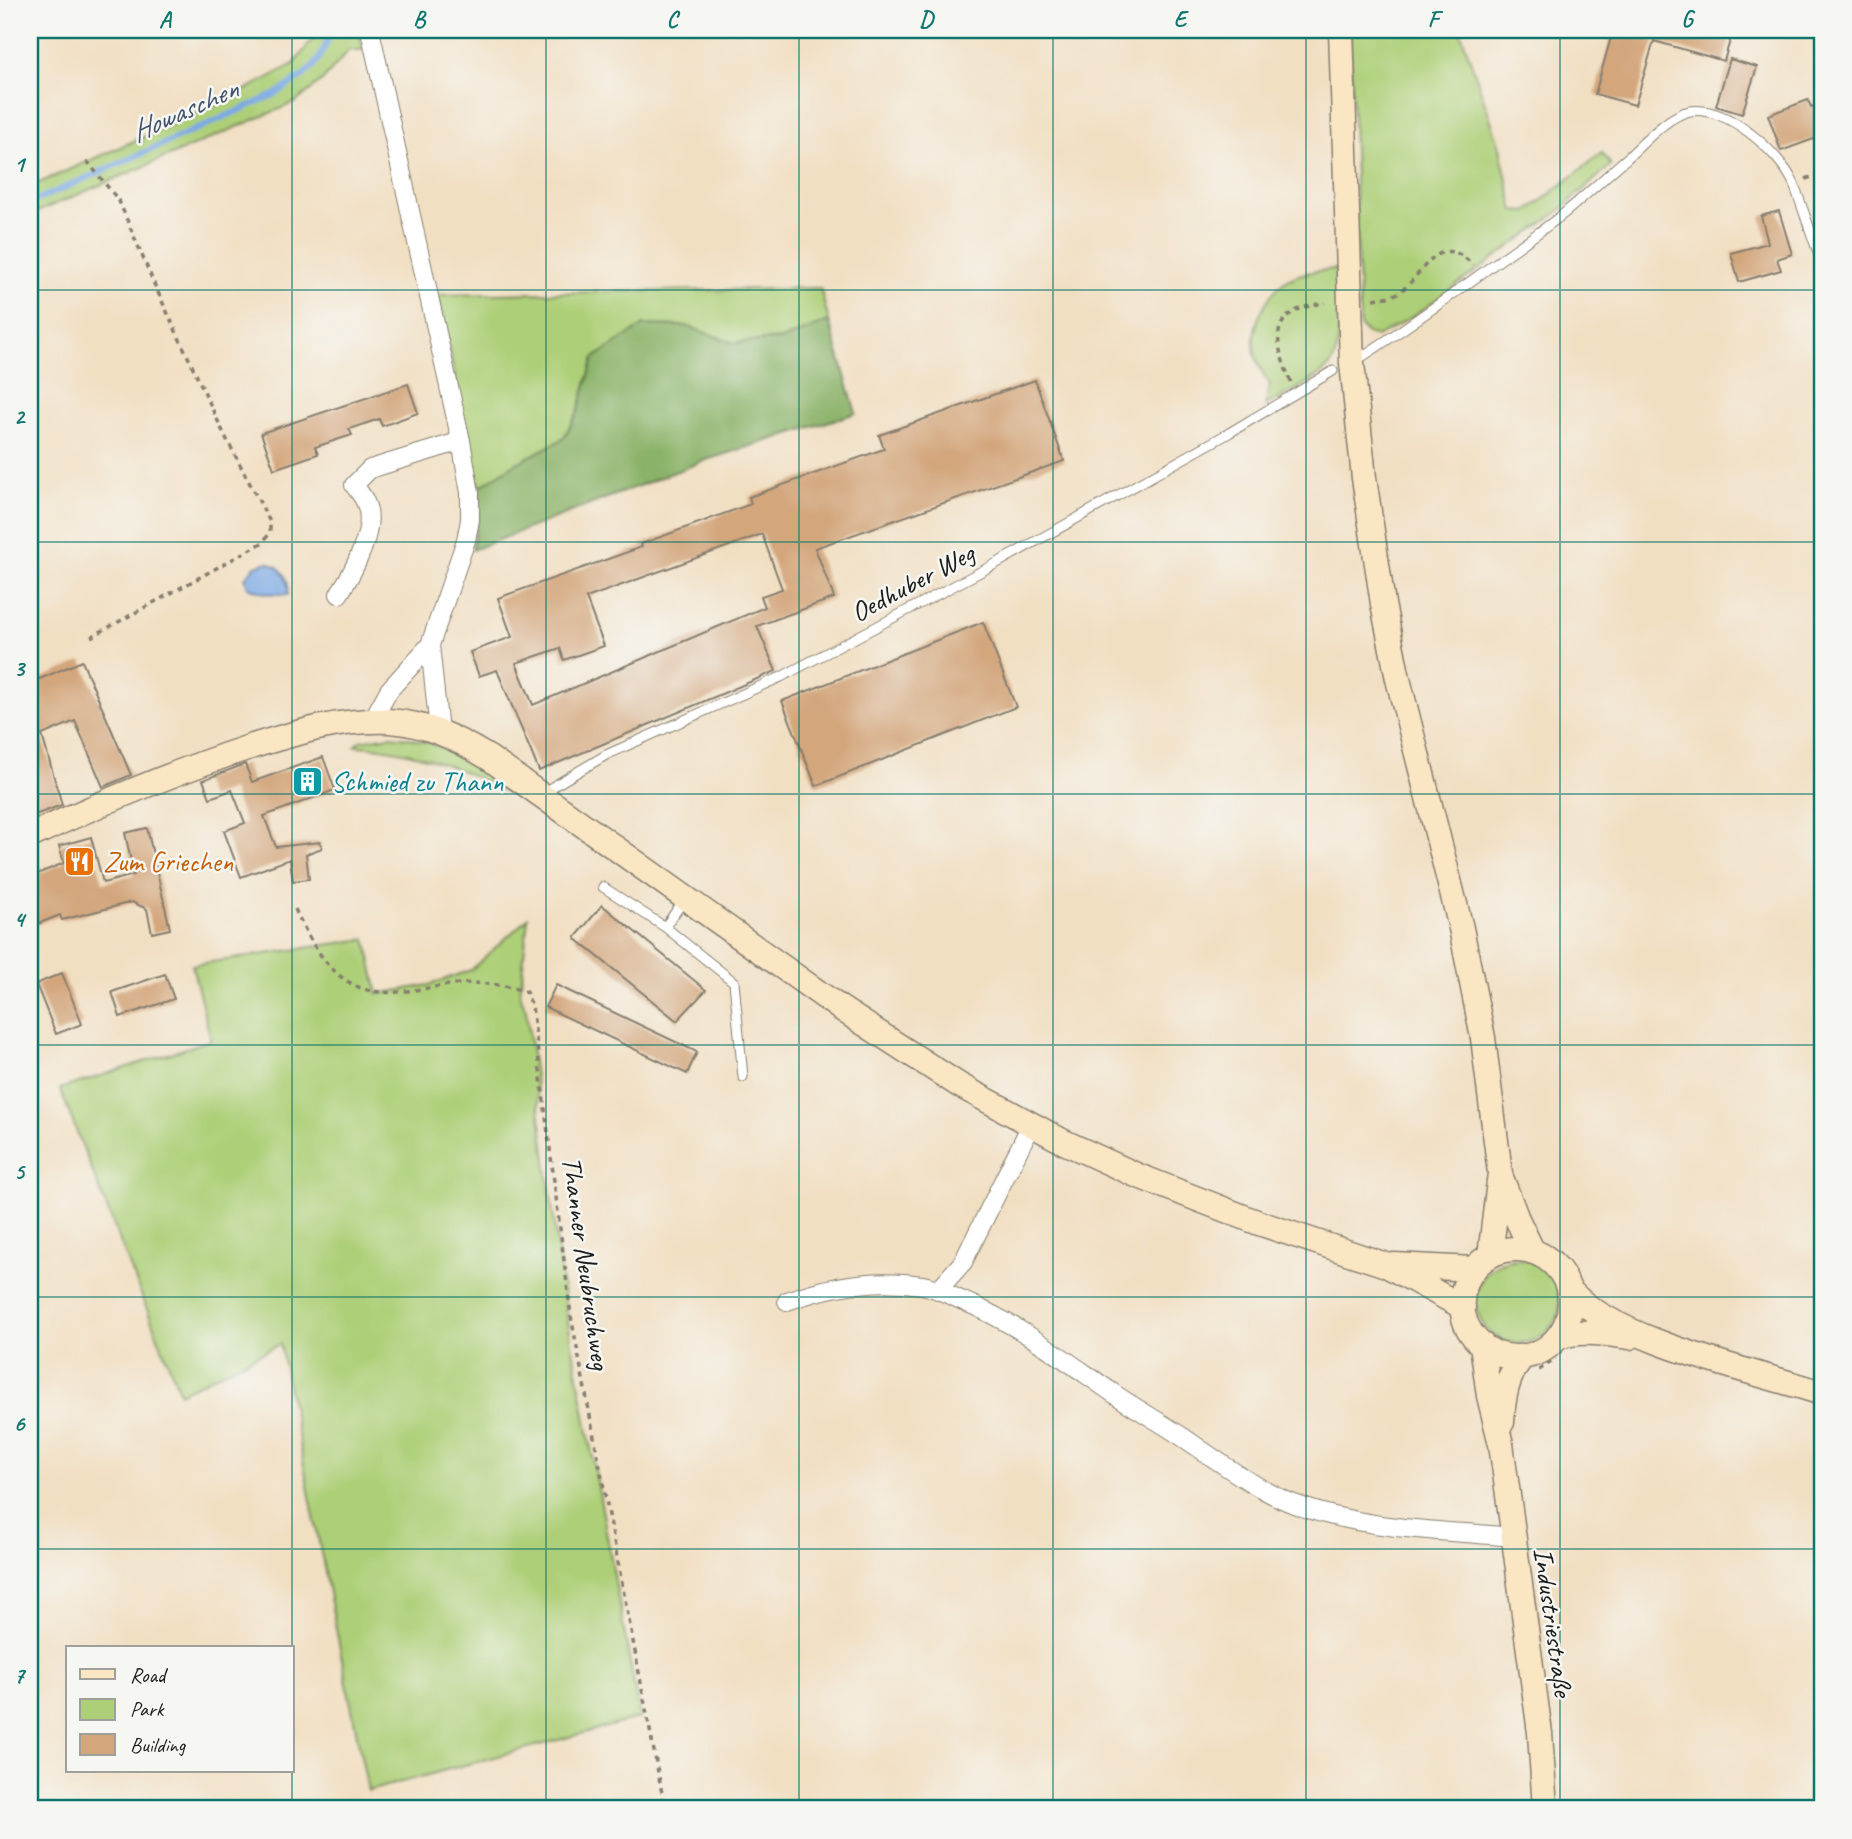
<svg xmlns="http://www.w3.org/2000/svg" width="1852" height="1839" font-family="Caveat,sans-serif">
	<rect width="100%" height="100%" fill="#f6f6f2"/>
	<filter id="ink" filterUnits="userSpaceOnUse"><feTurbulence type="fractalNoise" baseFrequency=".0143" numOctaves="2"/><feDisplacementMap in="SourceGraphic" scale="14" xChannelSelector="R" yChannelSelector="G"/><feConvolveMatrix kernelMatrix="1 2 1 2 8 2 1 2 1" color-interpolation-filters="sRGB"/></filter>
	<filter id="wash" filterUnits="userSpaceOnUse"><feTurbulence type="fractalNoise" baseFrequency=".00686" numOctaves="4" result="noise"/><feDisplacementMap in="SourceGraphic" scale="28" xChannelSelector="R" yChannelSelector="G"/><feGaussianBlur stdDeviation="1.57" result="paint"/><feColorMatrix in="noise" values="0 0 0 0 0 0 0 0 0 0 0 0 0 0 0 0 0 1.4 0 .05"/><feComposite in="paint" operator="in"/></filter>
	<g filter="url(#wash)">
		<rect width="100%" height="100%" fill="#f1dfc2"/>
		<path fill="#adcf77" stroke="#64764a" stroke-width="2" d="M 316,30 L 358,30 L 363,50 L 349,50 L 323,80 L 296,102 L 30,215 L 30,187 L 229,99 L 294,64 L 311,41 Z
			M 1350,30 L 1460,30 L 1499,144 L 1514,211 L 1527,212 L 1602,153 L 1611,165 L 1557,213 L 1415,315 L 1377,337 L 1367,334 L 1360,326 Z
			M 1336,269 C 1336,293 1344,340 1333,361 C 1324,378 1282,396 1265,406 L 1270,385 C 1263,373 1254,360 1254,345 C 1252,325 1267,295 1283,283 C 1298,272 1318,271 1336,269 Z
			M 820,288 L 829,321 L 784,339 L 734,343 L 686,326 L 594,358 L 578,412 L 563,439 L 514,465 L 478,488 L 438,295 Z
			M 390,736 C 457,740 507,784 560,822 C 495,785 431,748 355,746 L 360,741 Z
			M 528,918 L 520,994 L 526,1010 L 566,1311 L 640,1718 L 368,1791 L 280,1344 L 180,1393 L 60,1089 L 211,1040 L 192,965 L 366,939 L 378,994 L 429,985 L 471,970 Z
			M1476 1301a42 42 0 1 1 84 0a42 42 0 1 1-84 0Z"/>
		<path fill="#8ab268" stroke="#536742" stroke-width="2" d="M 829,321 L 856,413 L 706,460 L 472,550 L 477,520 L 478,488 L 513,465 L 563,439 L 578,412 L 594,358 L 644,325 L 686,326 L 734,343 L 784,339 Z"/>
		<path fill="#7ba9e4" stroke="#4c6280" stroke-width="2" d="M 268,562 C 282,567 290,579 288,595 L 264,593 L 248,587 L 245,578 L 255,566 Z"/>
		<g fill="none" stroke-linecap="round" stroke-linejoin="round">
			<path stroke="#7ba9e4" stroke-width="6" d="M 30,203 L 276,94 C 308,73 320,68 331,30"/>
		</g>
		<g id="blocks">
			<path fill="#d3a67b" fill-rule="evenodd" d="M 1613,30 L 1733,30 L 1724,61 L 1654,41 L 1635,105 L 1595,94 Z
				M 1730,59 L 1757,67 L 1742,114 L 1716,106 Z
				M 1808,100 L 1811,107 L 1822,103 L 1822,136 L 1781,151 L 1768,115 Z
				M 1779,211 L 1792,254 L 1777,259 L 1781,270 L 1739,282 L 1731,253 L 1768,243 L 1761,216 Z
				M 1035,380 L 1064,461 L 815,548 L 834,598 L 757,626 L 776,671 L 539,771 L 497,670 L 479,676 L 470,652 L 512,637 L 498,598 L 642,547 L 641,544 L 751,504 L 749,497 L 884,449 L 879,435 ZM 762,534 L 782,589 L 761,596 L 765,607 L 533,705 L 516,663 L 560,648 L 564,660 L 604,646 L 586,598 Z
				M 408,384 L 418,413 L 382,426 L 379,419 L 349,429 L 352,435 L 315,447 L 318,454 L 274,469 L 261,433 Z
				M 983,622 L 1016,707 L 816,786 L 782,701 Z
				M 82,661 L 131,775 L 103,787 L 75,721 L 42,735 L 62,805 L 32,816 L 30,808 L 30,683 Z
				M 323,757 L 335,790 L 264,816 L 276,847 L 320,842 L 322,848 L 306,854 L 309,879 L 293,881 L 290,859 L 241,877 L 224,831 L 245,823 L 232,790 L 210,798 L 203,780 L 245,764 L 252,782 Z
				M 147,828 L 170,929 L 152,933 L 147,909 L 132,902 L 62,920 L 60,915 L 30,927 L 30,877 L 64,863 L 59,846 L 91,837 L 103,883 L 134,875 L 125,833 Z
				M 602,905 L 706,990 L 677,1021 L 575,938 Z
				M 62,973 L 82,1024 L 56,1034 L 36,984 Z
				M 165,974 L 174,999 L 120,1017 L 112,992 Z
				M 556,985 L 697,1052 L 687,1074 L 545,1007 Z"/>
		</g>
	</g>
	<g filter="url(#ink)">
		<use href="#blocks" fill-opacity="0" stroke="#867e6f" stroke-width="2"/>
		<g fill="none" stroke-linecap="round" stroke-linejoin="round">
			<defs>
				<path id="lane" d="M 1357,360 C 1403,330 1448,298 1493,265 C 1515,249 1539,233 1562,215 C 1584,197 1605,177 1626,159 C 1642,145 1668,115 1690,111 C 1727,105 1780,153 1794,184 L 1822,264
					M 542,793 L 606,755 L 781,677 L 999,562 L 1229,433 L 1333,371
					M 603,887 L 665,927 L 734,982 L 743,1077
					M 665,927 L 684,900"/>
				<path id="street" d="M 370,30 L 461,441 L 470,493 L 470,520 L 466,540 L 430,645 L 389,690 L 372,721
					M 339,594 C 352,574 377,529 366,504 C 364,497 358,491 354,485 L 370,469 L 461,441
					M 430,645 L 439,731
					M 938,1290 L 963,1262 L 1031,1125
					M 787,1301 C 829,1286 877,1278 922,1285 C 935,1287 949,1295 961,1300 C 1016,1323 1061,1357 1110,1391 C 1136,1409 1164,1424 1190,1442 C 1219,1462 1261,1492 1294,1504 C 1363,1530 1441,1530 1513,1537"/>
				<path id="secondary" d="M 1341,30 L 1352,363 L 1364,478 L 1383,604 L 1398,679 L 1461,928 L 1483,1038 L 1500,1173 L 1490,1256
					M 30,836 C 103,802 176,771 253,746 C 299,732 341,719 389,721 C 426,723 458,739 489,758 L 840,1008 L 959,1085 L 1064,1142 L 1136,1175 L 1259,1223 L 1386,1265 L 1463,1307
					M 1502,1180 L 1517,1219 L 1533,1252
					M1462 1303a54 54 0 1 1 108 0a54 54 0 1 1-108 0Z
					M 1394,1265 L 1474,1269
					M 1568,1288 C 1609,1340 1757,1372 1822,1393
					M 1558,1337 C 1582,1329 1605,1334 1630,1337
					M 1482,1344 L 1489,1396 L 1501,1444 L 1511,1517 L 1540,1733 L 1545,1809
					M 1502,1422 C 1503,1397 1507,1375 1523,1356"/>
			</defs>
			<use href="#lane" stroke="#867e6f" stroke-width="11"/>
			<use href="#street" stroke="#867e6f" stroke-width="20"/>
			<use href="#secondary" stroke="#867e6f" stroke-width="27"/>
			<path stroke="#867e6f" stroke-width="3.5" stroke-dasharray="5 5" stroke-linecap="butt" d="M 87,161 L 119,201 L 155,286 L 224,434 L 270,522 L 270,533 L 262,543 L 91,637
				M 1806,179 L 1822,173
				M 1374,299 C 1382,298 1389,297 1396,294 C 1423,280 1435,227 1473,265
				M 1291,382 C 1272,338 1269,310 1325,303
				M 295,909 C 361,1057 422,955 526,992 L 532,1006 L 571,1316 L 665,1809
				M 1539,1370 L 1556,1359"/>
			<use href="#lane" stroke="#fff" stroke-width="9"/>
			<use href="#street" stroke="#fff" stroke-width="18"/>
			<use href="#secondary" stroke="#fbe6c4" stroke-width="24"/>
		</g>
	</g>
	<path fill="none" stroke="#0f766e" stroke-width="2" stroke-opacity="0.55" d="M 292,30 L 292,1648M 546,30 L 546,1809M 799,30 L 799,1809M 1053,30 L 1053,1809M 1306,30 L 1306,1809M 1560,30 L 1560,1809M 30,290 L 1822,290M 30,542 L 1822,542M 30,794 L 1822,794M 30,1045 L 1822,1045M 30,1297 L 1822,1297M 30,1549 L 1822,1549M 292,1771 L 292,1809"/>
	<defs>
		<symbol id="building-square" viewBox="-11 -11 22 22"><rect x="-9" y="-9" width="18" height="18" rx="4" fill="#0f9aa8" stroke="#f6f6f2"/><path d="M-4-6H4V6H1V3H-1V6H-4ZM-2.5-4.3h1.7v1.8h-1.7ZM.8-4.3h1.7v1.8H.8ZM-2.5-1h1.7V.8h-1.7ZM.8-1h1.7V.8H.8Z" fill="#fff"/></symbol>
		<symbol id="restaurant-square" viewBox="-11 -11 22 22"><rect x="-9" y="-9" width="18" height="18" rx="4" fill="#e8710a" stroke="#f6f6f2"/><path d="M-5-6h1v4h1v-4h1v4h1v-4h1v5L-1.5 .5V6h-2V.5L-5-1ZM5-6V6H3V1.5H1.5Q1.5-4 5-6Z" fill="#fff"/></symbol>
	</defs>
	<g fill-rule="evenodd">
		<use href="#building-square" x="290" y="764" width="35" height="35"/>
		<use href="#restaurant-square" x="62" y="844" width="35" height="35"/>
	</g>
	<g text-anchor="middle" stroke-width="5" stroke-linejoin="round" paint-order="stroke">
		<g font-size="28" fill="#1c1c1c" stroke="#f6f6f2">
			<text transform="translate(912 582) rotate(-28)" y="10">Oedhuber Weg</text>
			<text transform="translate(587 1263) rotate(82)" y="10">Thanner Neubruchweg</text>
			<text transform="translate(1554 1622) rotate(82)" y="10">Industriestraße</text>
		</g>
		<g font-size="28" fill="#0d838f" stroke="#f6f6f2" text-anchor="start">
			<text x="331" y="791">Schmied zu Thann</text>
		</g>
		<g font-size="28" fill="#c56008" stroke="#f6f6f2" text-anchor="start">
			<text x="103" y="871">Zum Griechen</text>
		</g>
		<g font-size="30" font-style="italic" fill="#42546c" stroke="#f6f6f2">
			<text transform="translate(184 110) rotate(-24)" y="10">Howaschen</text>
		</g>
	</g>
	<rect width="1852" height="1839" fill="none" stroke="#f6f6f2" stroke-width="77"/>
	<rect x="66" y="1646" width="228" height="126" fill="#f6f6f2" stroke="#9f9f9c" stroke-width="2"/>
	<rect x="80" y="1669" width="35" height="10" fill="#fbe6c4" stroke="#9f9f9c" stroke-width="2"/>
	<text x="130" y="1682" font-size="21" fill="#1c1c1c">Road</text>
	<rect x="80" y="1699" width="35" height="21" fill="#adcf77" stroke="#9f9f9c" stroke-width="2"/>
	<text x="130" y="1716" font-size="21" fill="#1c1c1c">Park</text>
	<rect x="80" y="1734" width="35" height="21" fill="#d3a67b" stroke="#9f9f9c" stroke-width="2"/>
	<text x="130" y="1752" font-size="21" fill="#1c1c1c">Building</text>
	<rect x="38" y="38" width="1776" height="1762" fill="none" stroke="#0f766e" stroke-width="2.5"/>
	<g font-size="23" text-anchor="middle" font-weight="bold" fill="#0f766e">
		<text x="165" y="27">A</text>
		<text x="419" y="27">B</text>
		<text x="672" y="27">C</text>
		<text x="926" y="27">D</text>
		<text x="1180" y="27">E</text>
		<text x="1433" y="27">F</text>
		<text x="1687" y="27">G</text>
		<text x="19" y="172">1</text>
		<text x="19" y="424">2</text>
		<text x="19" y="676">3</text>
		<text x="19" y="927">4</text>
		<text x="19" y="1179">5</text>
		<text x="19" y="1431">6</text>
		<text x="19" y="1683">7</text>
	</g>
</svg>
